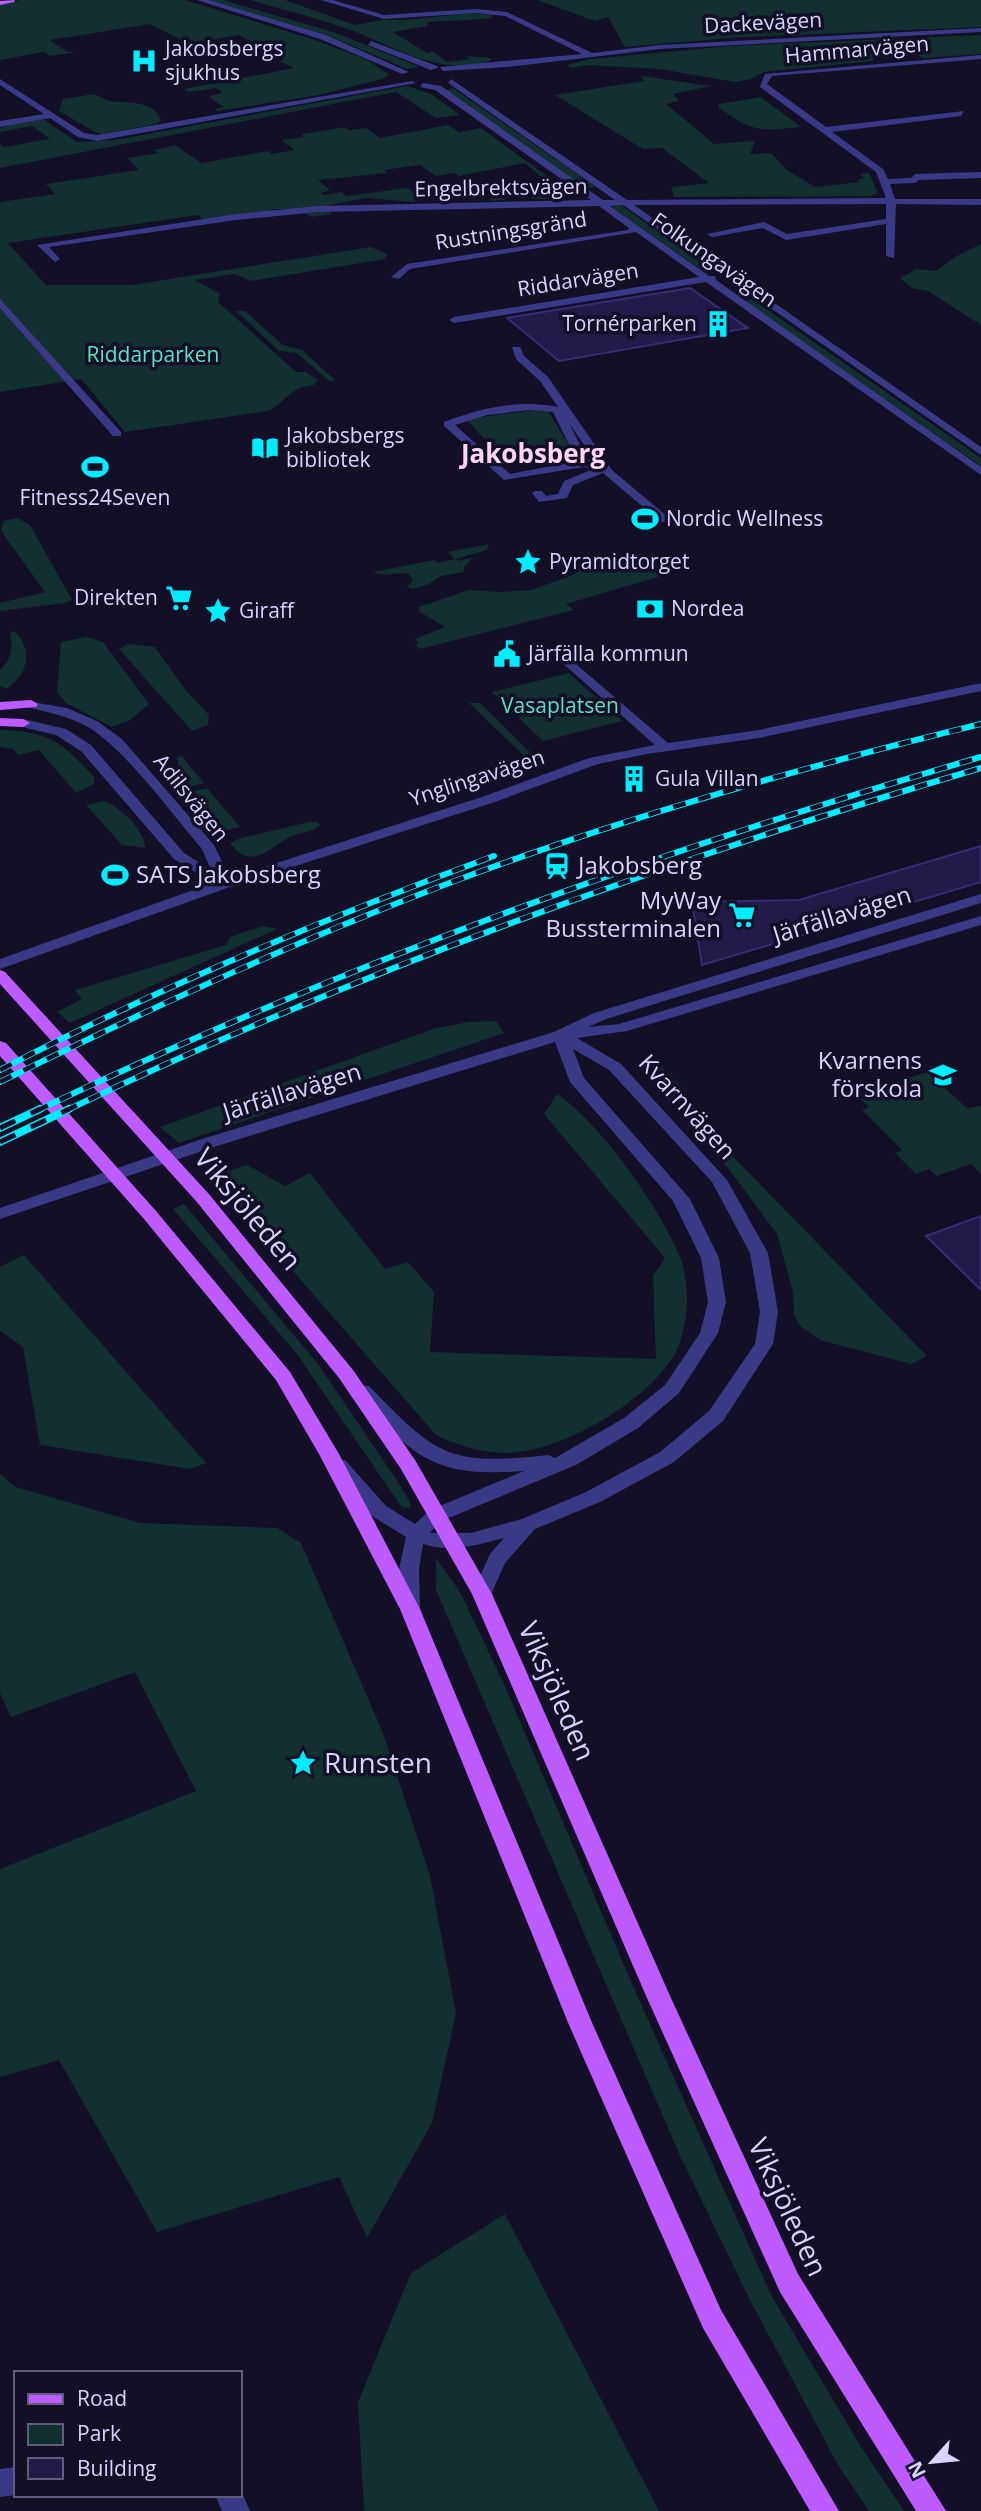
<svg xmlns="http://www.w3.org/2000/svg" width="981" height="2511" font-family="'Open Sans',sans-serif">
	<rect width="100%" height="100%" fill="#120f26"/>
	<path fill="#11302f" d="M 20,0 L 185,0 L 312,39 L 368,60 L 389,75 L 382,79 L 319,95 L 217,111 L 215,109 L 224,107 L 209,97 L 222,92 L 216,88 L 189,92 L 184,89 L 294,68 L 279,61 L 284,60 L 239,35 L 189,44 L 150,24 L 50,40 L 68,52 L 78,52 L 50,56 L 44,52 L 0,60 L 0,5 Z
		M 208,0 L 223,0 L 336,33 L 420,67 L 407,69 L 327,35 Z
		M 250,0 L 285,0 L 355,25 L 383,20 L 405,20 L 471,13 L 492,15 L 491,18 C 471,21 449,20 428,22 L 427,26 L 393,32 L 427,53 L 434,52 L 448,62 L 469,59 L 467,56 L 491,58 L 490,61 C 437,76 400,49 353,31 C 319,18 284,10 250,0 Z
		M 537,0 L 981,0 L 981,27 L 743,37 L 625,47 L 608,17 L 595,21 Z
		M 981,35 L 981,54 L 923,58 L 914,53 L 875,58 L 872,61 L 764,72 L 751,79 L 735,82 L 660,69 L 586,65 L 572,68 L 567,65 L 591,59 L 730,46 Z
		M 642,76 L 711,86 L 673,94 L 679,101 L 666,104 L 714,144 L 755,141 L 750,154 L 771,153 L 787,170 L 815,187 L 859,182 L 857,180 L 864,178 L 860,174 L 869,173 L 878,193 L 869,196 L 674,197 L 671,187 L 709,183 L 662,148 L 643,149 L 555,95 L 644,81 Z
		M 407,86 L 431,94 L 460,115 L 436,118 L 396,92 L 0,168 L 0,144 L 5,147 L 50,139 L 32,126 L 0,132 L 0,128 L 8,126 L 6,124 L 43,119 L 77,142 L 115,140 Z
		M 454,89 L 596,187 L 586,189 L 445,90 Z
		M 94,94 C 99,96 105,100 110,101 C 127,104 153,99 161,120 L 157,124 L 102,134 L 93,131 L 59,111 L 63,99 Z
		M 761,97 L 801,127 C 760,131 754,133 719,108 L 719,104 Z
		M 448,125 L 459,132 L 481,128 L 569,192 L 544,199 L 532,199 L 532,195 L 537,193 L 526,187 L 506,192 L 511,196 L 504,200 L 491,201 L 489,194 L 454,199 L 451,196 L 547,182 L 525,163 L 459,176 L 455,173 L 436,176 L 420,165 L 384,170 L 387,173 L 318,180 L 330,190 L 321,193 L 323,195 L 341,192 L 347,196 L 407,188 L 419,196 L 414,202 L 367,198 L 318,207 L 333,214 L 311,217 C 301,208 286,209 272,209 L 274,212 L 270,217 L 204,220 L 198,215 L 8,243 L 46,285 L 132,285 L 371,247 L 387,254 L 385,259 L 251,281 L 235,274 L 195,280 L 220,294 L 218,302 L 296,372 L 306,372 L 318,380 L 314,385 C 286,388 287,403 267,411 L 125,432 L 81,379 L 0,392 L 0,202 L 55,194 L 46,184 L 139,170 L 128,158 L 158,153 L 154,150 L 175,145 L 201,163 L 268,151 L 271,154 L 294,150 L 282,140 L 304,137 L 301,134 L 345,127 L 349,130 L 366,128 L 380,138 Z
		M 621,205 L 717,273 L 707,274 L 612,207 Z
		M 981,244 L 981,325 L 928,291 L 912,288 L 900,278 L 917,269 L 936,271 L 955,257 Z
		M 752,299 L 981,458 L 981,466 L 744,301 Z
		M 236,311 L 245,311 L 283,345 L 302,350 L 335,380 L 329,381 L 297,353 L 279,351 Z
		M 543,409 L 548,411 L 570,447 L 549,448 L 507,457 L 486,441 L 466,419 Z
		M 17,518 L 30,525 L 72,600 L 65,603 L 0,611 L 0,603 L 45,592 L 1,531 L 3,521 Z
		M 489,544 L 487,550 L 456,559 L 459,561 L 473,557 L 464,567 L 464,572 L 441,576 L 427,585 L 412,589 L 407,587 L 413,580 L 409,574 C 396,571 386,578 373,572 L 434,560 L 437,563 L 454,559 L 448,552 Z
		M 605,560 L 623,570 L 648,568 L 661,576 L 566,604 L 574,610 L 420,649 L 415,644 L 419,643 L 415,639 L 445,627 L 420,612 L 419,607 L 468,590 L 501,592 L 532,590 L 575,574 L 581,561 Z
		M 14,631 C 35,650 27,674 7,689 L 0,686 L 0,670 C 12,658 13,649 10,633 Z
		M 87,637 L 103,642 L 149,704 L 130,720 L 112,727 L 66,703 L 57,692 L 61,642 Z
		M 128,644 L 155,647 L 187,692 L 209,715 L 208,725 L 192,731 L 119,649 Z
		M 569,673 L 622,721 L 543,741 L 492,692 Z
		M 469,703 L 480,703 L 530,752 L 525,757 Z
		M 0,730 C 49,731 63,743 94,777 L 94,784 L 76,793 L 39,750 L 19,755 L 13,749 L 0,747 Z
		M 181,755 L 204,783 L 183,788 L 177,758 Z
		M 207,788 L 240,827 L 219,832 L 187,793 Z
		M 104,801 C 119,806 146,831 145,848 L 122,845 L 86,805 Z
		M 309,822 L 318,822 L 320,826 C 311,832 299,833 288,838 C 268,849 251,871 230,843 L 241,838 Z
		M 263,926 L 277,929 L 70,1023 L 57,1012 L 82,999 L 75,990 L 226,945 L 230,937 Z
		M 496,1021 L 504,1033 L 179,1143 L 160,1127 L 436,1028 L 469,1022 Z
		M 651,1062 L 659,1064 L 686,1092 L 683,1105 L 927,1356 L 911,1364 L 820,1340 L 801,1327 L 794,1315 L 793,1292 L 777,1234 L 728,1168 L 643,1073 L 641,1068 Z
		M 927,1072 L 967,1108 L 981,1106 L 981,1174 L 971,1164 L 936,1176 L 929,1169 L 916,1174 L 895,1153 L 902,1150 L 862,1110 L 869,1107 L 856,1095 Z
		M 557,1094 C 600,1122 662,1211 681,1259 C 685,1271 688,1293 687,1306 C 686,1319 682,1341 676,1352 C 649,1401 562,1452 507,1453 C 481,1453 460,1446 436,1435 L 211,1177 L 247,1165 L 285,1186 L 310,1173 L 385,1269 L 408,1262 L 434,1292 L 430,1352 L 656,1359 L 653,1276 L 665,1258 L 544,1114 Z
		M 184,1204 L 318,1364 L 394,1476 L 410,1502 L 410,1508 L 402,1507 L 387,1486 L 297,1354 L 173,1209 Z
		M 24,1255 L 206,1463 L 190,1469 L 40,1445 L 23,1347 L 0,1331 L 0,1267 Z
		M 0,1474 L 16,1487 L 140,1523 L 277,1528 L 301,1543 L 383,1733 L 430,1876 L 456,2013 L 432,2123 L 367,2238 L 339,2177 L 157,2232 L 59,2060 L 0,2077 L 0,1869 L 196,1791 L 135,1672 L 11,1717 L 0,1693 Z
		M 436,1558 L 460,1592 L 504,1684 L 633,1986 L 771,2295 L 861,2447 L 904,2511 L 869,2511 L 838,2465 L 751,2302 L 681,2158 L 436,1590 Z
		M 505,2214 L 659,2511 L 364,2511 L 358,2402 L 411,2273 Z"/>
	<path fill="#221a48" stroke="#382c74" stroke-width="2" d="M 690,288 L 748,328 L 559,361 L 507,318 Z
		M 981,846 L 981,882 L 702,965 L 692,902 L 799,900 Z
		M 981,1216 L 981,1290 L 926,1236 Z"/>
	<g fill="none" stroke-linecap="round" stroke-linejoin="round">
		<path fill="#393986" fill-rule="evenodd" d="M 197,0 L 209,0 L 326,35 L 409,72 L 402,74 L 320,39 Z
			M 321,0 L 333,0 L 384,15 L 476,9 L 507,12 L 592,53 L 660,45 L 981,28 L 981,32 L 660,49 L 507,67 L 443,71 L 440,67 L 582,54 L 505,16 L 476,13 L 384,19 Z
			M 371,41 L 437,66 L 438,68 L 431,70 L 368,45 Z
			M 981,55 L 981,59 L 772,76 L 767,84 L 826,127 L 964,111 L 961,116 L 832,132 L 883,169 L 888,179 L 911,178 L 915,174 L 981,172 L 981,178 L 919,180 L 915,183 L 890,184 L 895,199 L 981,199 L 981,205 L 896,204 L 894,258 L 886,256 L 886,224 L 786,240 L 763,228 L 712,237 L 707,234 L 764,222 L 787,234 L 886,219 L 886,204 L 634,205 L 981,447 L 981,455 L 623,205 L 610,206 L 709,276 L 715,276 L 716,280 L 981,467 L 981,475 L 706,282 L 454,323 L 449,320 L 454,317 L 699,277 L 636,232 L 410,269 L 399,279 L 391,277 L 407,264 L 628,230 L 629,228 L 599,206 L 318,212 L 236,220 L 49,247 L 60,259 L 55,262 L 37,245 L 236,214 L 318,206 L 591,200 L 435,90 L 420,87 L 423,83 L 441,86 L 603,200 L 615,200 L 448,83 L 451,79 L 627,200 L 886,198 L 876,172 L 760,87 L 765,74 Z
			M 0,79 L 84,133 L 97,135 L 412,81 L 416,83 L 97,141 L 78,137 L 50,118 L 0,127 L 0,121 L 44,114 L 0,85 Z
			M 0,299 L 121,432 L 121,436 L 113,436 L 0,308 Z
			M 512,347 L 520,347 L 524,356 L 548,377 L 612,470 L 669,518 L 669,522 L 661,522 L 603,473 L 573,485 L 567,498 L 539,502 L 532,493 L 534,491 L 542,491 L 546,496 L 558,494 L 564,481 L 591,470 L 584,467 L 504,480 L 444,426 L 444,422 C 480,408 520,399 558,407 L 540,381 L 516,359 ZM 531,410 L 553,412 L 577,461 L 510,474 L 455,425 L 487,415 ZM 569,423 L 593,458 L 587,459 Z
			M 562,652 L 668,743 L 759,730 L 981,683 L 981,691 L 759,738 L 647,754 L 598,764 L 492,803 L 230,887 L 0,969 L 0,959 L 213,883 L 174,859 L 81,751 L 56,735 L 18,726 L 16,723 L 23,719 L 66,729 L 91,745 L 184,853 L 211,870 L 202,849 C 172,814 126,750 88,727 C 69,716 47,712 26,707 L 26,701 L 67,708 L 97,721 L 122,739 L 214,845 L 230,878 L 482,797 L 589,758 L 655,745 L 558,659 L 558,653 Z
			M 981,894 L 981,903 L 606,1019 L 588,1027 L 619,1024 L 981,916 L 981,925 L 627,1031 L 577,1038 L 621,1064 L 727,1180 L 768,1253 L 778,1312 L 773,1344 L 723,1421 L 674,1462 L 600,1502 L 535,1529 L 505,1563 L 489,1599 L 482,1601 L 475,1599 L 472,1594 L 490,1554 L 504,1538 C 478,1545 450,1553 423,1544 L 419,1569 L 420,1609 L 417,1614 L 410,1617 L 403,1614 L 400,1609 L 399,1569 L 406,1537 L 372,1516 L 328,1465 L 331,1460 L 345,1460 L 386,1506 L 415,1524 L 430,1510 L 524,1471 C 432,1478 415,1457 355,1394 L 353,1390 L 355,1386 L 369,1386 C 437,1456 448,1466 548,1455 L 555,1458 L 624,1418 L 665,1385 L 700,1333 L 708,1302 L 701,1258 L 673,1201 L 570,1082 L 555,1042 L 217,1146 L 0,1219 L 0,1208 L 205,1138 L 554,1032 L 594,1013 ZM 573,1049 L 609,1070 L 712,1182 L 750,1253 L 760,1312 L 755,1344 L 709,1411 L 660,1452 L 586,1492 L 522,1519 L 471,1533 L 433,1533 L 430,1532 L 444,1520 L 576,1465 L 638,1428 L 679,1393 L 718,1333 L 726,1302 L 719,1258 L 690,1199 L 584,1078 Z
			M 16,2467 L 16,2495 L 0,2497 L 0,2469 Z
			M 240,2488 L 250,2511 L 222,2511 L 215,2495 L 240,2495 Z"/>
		<path fill="#bd5bff" fill-rule="evenodd" d="M 15,0 L 14,2 L 0,5 L 0,1 Z
			M 31,700 L 38,704 L 36,707 L 0,710 L 0,702 Z
			M 0,718 L 23,719 L 30,723 L 23,727 L 0,726 Z
			M 0,970 L 5,972 L 208,1193 L 353,1370 L 415,1460 L 492,1594 L 671,1998 L 798,2274 L 946,2511 L 916,2511 L 780,2292 L 647,1998 L 472,1594 L 401,1469 L 339,1378 L 196,1201 L 0,984 Z
			M 0,1041 L 6,1043 L 156,1211 L 290,1372 L 339,1454 L 420,1609 L 593,2025 L 721,2310 L 839,2511 L 810,2511 L 703,2328 L 569,2025 L 400,1609 L 319,1454 L 276,1380 L 144,1219 L 0,1056 Z"/>
		<defs>
			<path id="rail-far1" d="M 0,1070 C 160,987 325,918 494,856
				M 0,1082 C 157,1005 315,932 479,872 C 643,812 811,765 981,724
				M 36,1111 C 345,964 653,852 981,757
				M 65,1111 C 360,970 667,860 981,768"/>
			<path id="rail" d="M 0,1128 L 40,1109
				M 0,1142 L 69,1109"/>
		</defs>
		<use href="#rail-far1" stroke="#00ecff" stroke-width="6"/>
		<use href="#rail" stroke="#00ecff" stroke-width="8"/>
		<use href="#rail-far1" stroke="#120f26" stroke-width="4.5" stroke-dasharray="13" stroke-linecap="butt"/>
		<use href="#rail" stroke="#120f26" stroke-width="5" stroke-dasharray="17" stroke-linecap="butt"/>
	</g>
	<defs>
		<symbol id="hospital-bare" viewBox="-9 -9 18 18"><path d="M-5-5h3v3.5h4V-5h3V5h-3V1.5h-4V5h-3Z" fill="#00ecff" stroke="#120f26" stroke-width="2.5" paint-order="stroke"/></symbol>
		<symbol id="building-bare" viewBox="-9 -9 18 18"><path d="M-4-6H4V6H1V3H-1V6H-4ZM-2.5-4.3h1.7v1.8h-1.7ZM.8-4.3h1.7v1.8H.8ZM-2.5-1h1.7V.8h-1.7ZM.8-1h1.7V.8H.8Z" fill="#00ecff" stroke="#120f26" stroke-width="2.5" paint-order="stroke"/></symbol>
		<symbol id="library-bare" viewBox="-9 -9 18 18"><path d="M-6-4Q-3-5.5-.7-3.5V5Q-3 3-6 4ZM6-4Q3-5.5 .7-3.5V5Q3 3 6 4Z" fill="#00ecff" stroke="#120f26" stroke-width="2.5" paint-order="stroke"/></symbol>
		<symbol id="stadium-bare" viewBox="-9 -9 18 18"><path d="M0-5a6.5 5 0 1 0 0 10a6.5 5 0 1 0 0-10ZM-3.5-1.8h7v3.6h-7Z" fill="#00ecff" stroke="#120f26" stroke-width="2.5" paint-order="stroke"/></symbol>
		<symbol id="sight-bare" viewBox="-9 -9 18 18"><path d="M0-6L1.8-2.2L6-1.7L2.9 1.2L3.7 5.4L0 3.3L-3.7 5.4L-2.9 1.2L-6-1.7L-1.8-2.2Z" fill="#00ecff" stroke="#120f26" stroke-width="2.5" paint-order="stroke"/></symbol>
		<symbol id="supermarket-bare" viewBox="-9 -9 18 18"><path d="M-6-5.5h2.5l.6 2H6L4.5 2H-2.5L-4.4-4H-6ZM-1.5 3.2a1.3 1.3 0 1 0 .1 0ZM3 3.2a1.3 1.3 0 1 0 .1 0Z" fill="#00ecff" stroke="#120f26" stroke-width="2.5" paint-order="stroke"/></symbol>
		<symbol id="bank-bare" viewBox="-9 -9 18 18"><path d="M-6-4H6V4H-6ZM0-2.3a2.3 2.3 0 1 0 0 4.6a2.3 2.3 0 1 0 0-4.6Z" fill="#00ecff" stroke="#120f26" stroke-width="2.5" paint-order="stroke"/></symbol>
		<symbol id="civic-bare" viewBox="-9 -9 18 18"><path d="M-.6-6.5H3V-4.5H.6V-3L4-1V1h2V6H-6V1h2V-1L-.6-3ZM-1.2 2.5V6h2.4V2.5Z" fill="#00ecff" stroke="#120f26" stroke-width="2.5" paint-order="stroke"/></symbol>
		<symbol id="station-bare" viewBox="-9 -9 18 18"><path d="M-3-6H3Q5-6 5-4V2Q5 4 3 4L4.5 6H3L1.5 4h-3L-3 6H-4.5L-3 4Q-5 4-5 2V-4Q-5-6-3-6ZM-3.5-4v3h7v-3ZM-3.5 1v1.5H-2V1ZM2 1v1.5H3.5V1Z" fill="#00ecff" stroke="#120f26" stroke-width="2.5" paint-order="stroke"/></symbol>
		<symbol id="school-bare" viewBox="-9 -9 18 18"><path d="M0-5L7-2L0 1L-7-2ZM-4 1L0 2.5L4 1V4Q0 6-4 4Z" fill="#00ecff" stroke="#120f26" stroke-width="2.5" paint-order="stroke"/></symbol>
	</defs>
	<g fill-rule="evenodd">
		<use href="#hospital-bare" x="125" y="42" width="38" height="38"/>
		<use href="#building-bare" x="699" y="305" width="38" height="38"/>
		<use href="#library-bare" x="246" y="429" width="38" height="38"/>
		<use href="#stadium-bare" x="76" y="448" width="38" height="38"/>
		<use href="#stadium-bare" x="626" y="500" width="38" height="38"/>
		<use href="#sight-bare" x="509" y="543" width="38" height="38"/>
		<use href="#supermarket-bare" x="160" y="579" width="38" height="38"/>
		<use href="#bank-bare" x="631" y="590" width="38" height="38"/>
		<use href="#sight-bare" x="199" y="592" width="38" height="38"/>
		<use href="#civic-bare" x="488" y="635" width="38" height="38"/>
		<use href="#building-bare" x="615" y="760" width="38" height="38"/>
		<use href="#station-bare" x="538" y="847" width="38" height="38"/>
		<use href="#stadium-bare" x="96" y="856" width="38" height="38"/>
		<use href="#supermarket-bare" x="723" y="896" width="38" height="38"/>
		<use href="#school-bare" x="924" y="1056" width="38" height="38"/>
		<use href="#sight-bare" x="284" y="1744" width="38" height="38"/>
	</g>
	<g text-anchor="middle" stroke-width="7" stroke-linejoin="round" paint-order="stroke">
		<g font-size="21" fill="#d8d4ff" stroke="#120f26">
			<text transform="translate(763 23) rotate(-3)" y="7">Dackevägen</text>
			<text transform="translate(857 50) rotate(-5)" y="7">Hammarvägen</text>
			<text transform="translate(501 188) rotate(-1)" y="7">Engelbrektsvägen</text>
			<text transform="translate(511 231) rotate(-9)" y="7">Rustningsgränd</text>
			<text transform="translate(714 260) rotate(35)" y="7">Folkungavägen</text>
			<text transform="translate(578 280) rotate(-9)" y="7">Riddarvägen</text>
			<text transform="translate(477 778) rotate(-18)" y="7">Ynglingavägen</text>
			<text transform="translate(191 798) rotate(51)" y="7">Adilsvägen</text>
		</g>
		<g font-size="21" fill="#d8d4ff" stroke="#120f26" text-anchor="start">
			<text x="165" y="56">Jakobsbergs<tspan x="165" dy="24">sjukhus</tspan></text>
			<text x="697" y="331" text-anchor="end">Tornérparken</text>
			<text x="286" y="443">Jakobsbergs<tspan x="286" dy="24">bibliotek</tspan></text>
			<text x="95" y="505" text-anchor="middle">Fitness24Seven</text>
			<text x="666" y="526">Nordic Wellness</text>
			<text x="549" y="569">Pyramidtorget</text>
			<text x="158" y="605" text-anchor="end">Direkten</text>
			<text x="671" y="616">Nordea</text>
			<text x="239" y="618">Giraff</text>
			<text x="528" y="661">Järfälla kommun</text>
			<text x="655" y="786">Gula Villan</text>
		</g>
		<g font-size="21" fill="#5de2bd" stroke="#120f26">
			<text x="153" y="362">Riddarparken</text>
			<text x="560" y="713">Vasaplatsen</text>
		</g>
		<g font-size="24" fill="#d8d4ff" stroke="#120f26" text-anchor="start">
			<text x="578" y="874">Jakobsberg</text>
			<text x="136" y="883">SATS Jakobsberg</text>
			<text x="721" y="909" text-anchor="end">MyWay<tspan x="721" dy="28">Bussterminalen</tspan></text>
			<text x="922" y="1069" text-anchor="end">Kvarnens<tspan x="922" dy="28">förskola</tspan></text>
		</g>
		<g font-size="24" fill="#d8d4ff" stroke="#120f26">
			<text transform="translate(842 915) rotate(-17)" y="8">Järfällavägen</text>
			<text transform="translate(292 1092) rotate(-17)" y="8">Järfällavägen</text>
			<text transform="translate(687 1107) rotate(48)" y="8">Kvarnvägen</text>
		</g>
		<g font-size="26" font-weight="bold" fill="#ffd6f1" stroke="#120f26">
			<text x="533" y="463">Jakobsberg</text>
		</g>
		<g font-size="28" fill="#d8d4ff" stroke="#120f26">
			<text transform="translate(248 1209) rotate(50)" y="10">Viksjöleden</text>
			<text transform="translate(557 1691) rotate(66)" y="10">Viksjöleden</text>
			<text transform="translate(788 2207) rotate(65)" y="10">Viksjöleden</text>
		</g>
		<g font-size="28" fill="#d8d4ff" stroke="#120f26" text-anchor="start">
			<text x="324" y="1773">Runsten</text>
		</g>
	</g>
	<rect x="14" y="2371" width="228" height="126" fill="#120f26" stroke="#615e7d" stroke-width="2"/>
	<rect x="28" y="2394" width="35" height="10" fill="#bd5bff" stroke="#615e7d" stroke-width="2"/>
	<text x="77" y="2406" font-size="21" fill="#d8d4ff">Road</text>
	<rect x="28" y="2424" width="35" height="21" fill="#11302f" stroke="#615e7d" stroke-width="2"/>
	<text x="77" y="2441" font-size="21" fill="#d8d4ff">Park</text>
	<rect x="28" y="2458" width="35" height="21" fill="#221a48" stroke="#615e7d" stroke-width="2"/>
	<text x="77" y="2476" font-size="21" fill="#d8d4ff">Building</text>
	<g transform="translate(932 2462) rotate(243)" stroke="#120f26" stroke-width="5" paint-order="stroke">
	<path d="M0-5L12 26L0 18L-12 26Z" fill="#d8d4ff"/>
	<text y="-10" font-size="19" font-weight="bold" text-anchor="middle" fill="#d8d4ff">N</text>
	</g>
</svg>
